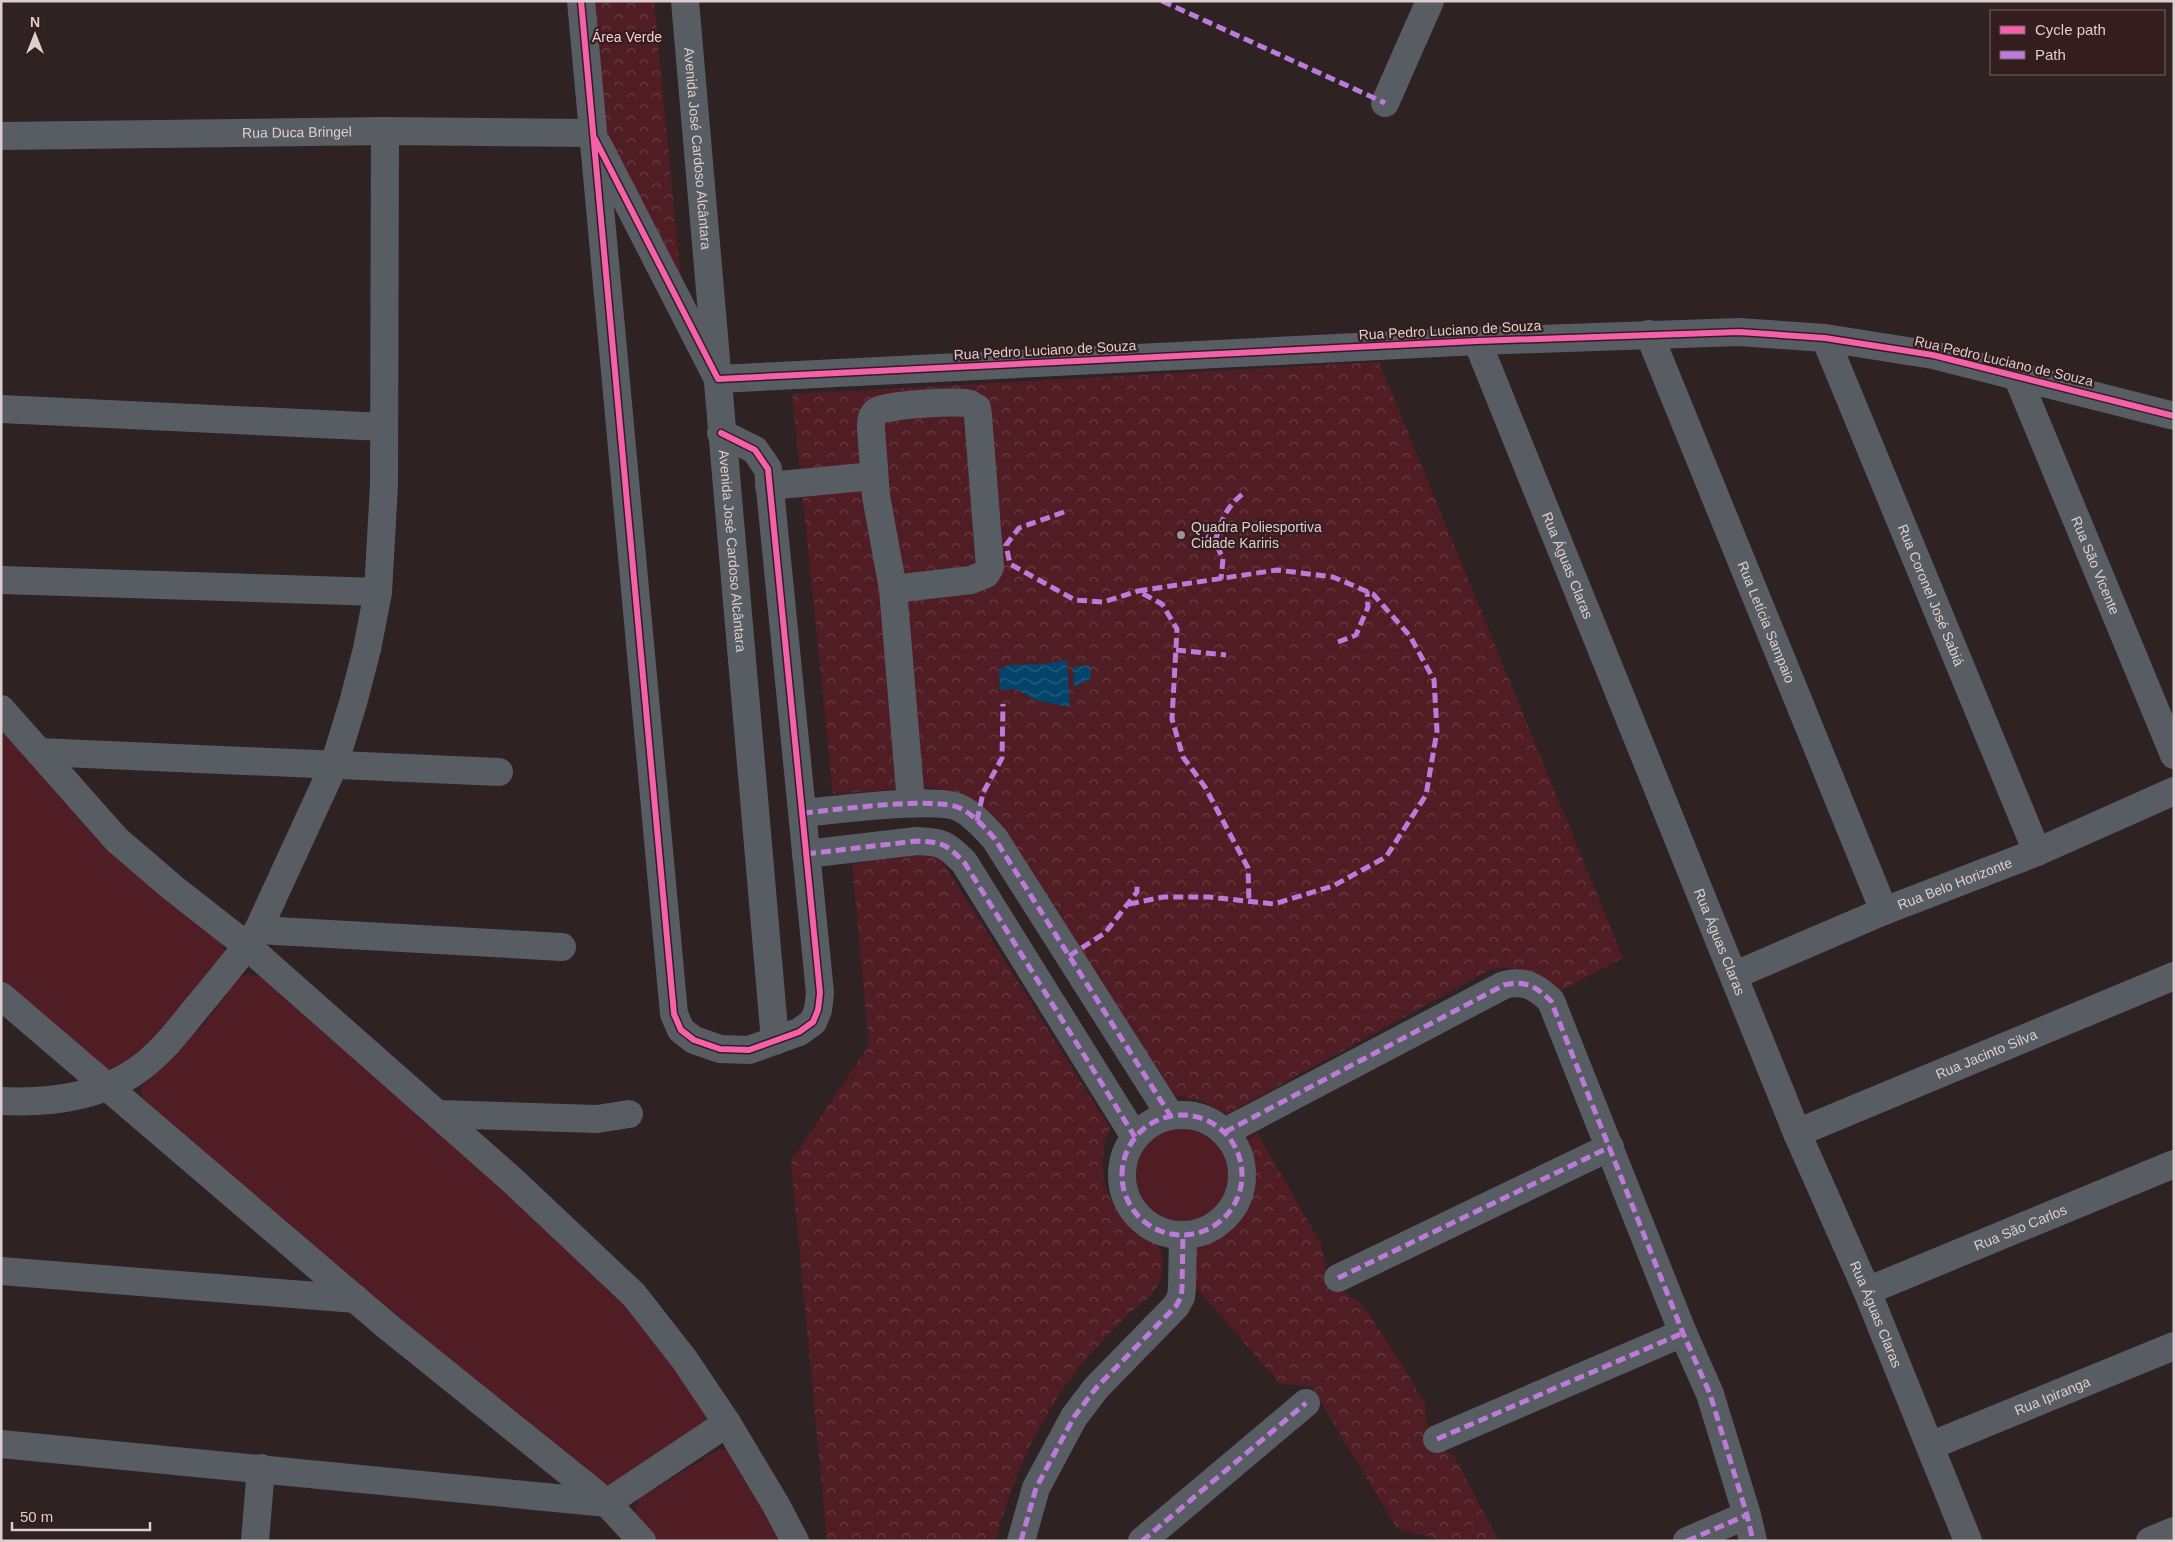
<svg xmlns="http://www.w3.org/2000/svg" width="2175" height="1542" font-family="Arial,sans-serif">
	<defs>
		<pattern id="park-crowns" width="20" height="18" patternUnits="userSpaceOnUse" patternTransform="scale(1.25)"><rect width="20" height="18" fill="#501d24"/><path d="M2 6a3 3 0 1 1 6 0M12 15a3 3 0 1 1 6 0" fill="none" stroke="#693d43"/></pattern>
		<pattern id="water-waves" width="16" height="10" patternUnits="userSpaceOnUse" patternTransform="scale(1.25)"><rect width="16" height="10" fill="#04446b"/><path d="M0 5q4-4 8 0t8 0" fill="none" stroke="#285e7f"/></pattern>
	</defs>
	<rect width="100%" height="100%" fill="#2f2223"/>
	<path fill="#501d24" d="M 1,730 L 88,826 L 221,942 L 225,952 L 165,1034 L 112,1075 L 1,980 Z
		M 246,974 L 259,976 L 456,1140 L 628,1308 L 707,1406 L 709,1421 L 615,1489 L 600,1489 L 142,1102 L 141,1090 L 143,1084 C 172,1058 200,1031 223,999 C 230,989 233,979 246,974 Z
		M1136 1175a46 46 0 1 1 92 0a46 46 0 1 1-92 0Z
		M 719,1449 L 730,1450 L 787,1541 L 655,1541 C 644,1528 629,1517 639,1499 Z"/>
	<path fill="url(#park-crowns)" d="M 593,1 L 654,1 L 681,282 L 605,130 Z
		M 1379,362 L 1623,958 L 1558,992 C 1533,974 1525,965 1492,969 L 1227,1114 L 1201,1101 L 1171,1094 L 992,814 C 970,797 950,789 923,787 L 833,794 L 792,394 Z
		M 903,854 L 929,854 L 942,861 L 1110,1128 C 1098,1158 1099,1191 1123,1216 C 1131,1223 1140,1226 1148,1232 C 1161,1242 1166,1262 1161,1277 C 1156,1296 1138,1305 1124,1318 C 1109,1333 1094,1349 1081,1365 C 1039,1417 1012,1477 996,1541 L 827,1541 L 791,1161 L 869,1045 L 852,864 L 895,858 Z
		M 1257,1132 L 1321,1244 L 1328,1281 L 1364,1306 L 1405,1370 L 1425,1403 L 1428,1441 L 1453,1455 L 1499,1541 L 1437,1541 L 1436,1538 L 1398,1530 L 1311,1386 L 1280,1384 L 1193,1284 L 1195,1244 C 1240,1225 1259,1188 1246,1142 Z"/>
	<path fill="url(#water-waves)" d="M 1067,660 L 1070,707 L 1035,700 L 1017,689 L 1000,690 L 999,670 L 1008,665 L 1043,664 Z
		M 1090,665 L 1091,679 L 1074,687 L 1073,667 Z"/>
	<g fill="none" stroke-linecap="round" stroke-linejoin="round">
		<g stroke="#585d63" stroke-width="28">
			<path d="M 581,1 L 674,1014 L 681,1030 L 694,1040 L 720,1049 L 749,1050 L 799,1032 L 813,1022 L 818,1010 L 820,993 L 768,469 L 755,450 L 721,433"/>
			<path id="s1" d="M 685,1 L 775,1041"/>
			<path d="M 1385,103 L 1430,1"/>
			<path id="s2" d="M 1,136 L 385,131 L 592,133"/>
			<path d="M 598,145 L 718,379 L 1477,341 L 1739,332 L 1825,338 L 1933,355 L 2174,416"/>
			<path id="s3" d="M 1649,334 L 1884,911"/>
			<path id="s4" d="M 1825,338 L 2037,852"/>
			<path id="s5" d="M 1477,341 L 1797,1133 L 1867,1291 L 1968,1541"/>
			<path id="s6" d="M 2017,376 L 2174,755"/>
			<path d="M 1,409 L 384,427"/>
			<path d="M 769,486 L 874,476"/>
			<path d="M 1,580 L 378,592"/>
			<path d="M 893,589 L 971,580 L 986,574 L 990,567 L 978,416 L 977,408 C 974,407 972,405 970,404 C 960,400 886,405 877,411 C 871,415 871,422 871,428 L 876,496 L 893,589 L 911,803"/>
			<path d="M 1,709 L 117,840 L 173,888 L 247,946 L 299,992 L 512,1180 L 634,1295 L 684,1359 L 727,1423 L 776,1505 L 795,1541"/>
			<path d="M 39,752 L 499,772"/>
			<path d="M 803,813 C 835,810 935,796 960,808 C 974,815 985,828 995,839 L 1170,1115"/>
			<path d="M 806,854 L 917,841 C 942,842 946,844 964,862 L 1135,1137"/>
			<path d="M 258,930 L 562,947"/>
			<path id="s7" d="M 1735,975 L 1884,911 L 2037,852 L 2174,791"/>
			<path d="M 1,996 L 387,1326 L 607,1503 L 642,1541"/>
			<path d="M 1,1101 C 44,1103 93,1098 130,1075 C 156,1059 175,1035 194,1011 C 212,990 229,968 247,946 L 258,930 L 334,765 L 353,703 L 367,649 L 378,592 L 384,485 L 385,131"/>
			<path d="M 437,1114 L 597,1119 L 629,1114"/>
			<circle cx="1182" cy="1175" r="60"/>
			<path d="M 1225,1132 L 1504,985 C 1524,980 1536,986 1551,1001 L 1683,1333 L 1710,1394 L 1747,1515 L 1753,1541"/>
			<path id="s8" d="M 1797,1133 L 2174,976"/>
			<path d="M 1,1271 L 356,1299"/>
			<path d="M 1338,1278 L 1610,1147"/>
			<path id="s9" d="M 1867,1291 L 2174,1164"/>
			<path d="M 1437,1439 L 1683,1333"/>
			<path d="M 1,1444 L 607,1503 L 727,1423"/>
			<path id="s10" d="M 1930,1446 L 2174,1346"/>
			<path d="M 255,1541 L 261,1468"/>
			<path d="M 1021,1541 L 1036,1488 L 1074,1417 L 1096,1388 L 1176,1306 L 1181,1297 L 1182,1288 L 1183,1235"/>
			<path d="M 1142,1541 L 1306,1403"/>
			<path d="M 1687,1541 L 1747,1515"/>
			<path d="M 2150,1541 L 2174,1531"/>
		</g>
		<path stroke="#bd7bd9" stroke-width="5" stroke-dasharray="10 5" stroke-linecap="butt" d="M 1162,1 L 1385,103
			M 1064,512 L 1019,528 L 1006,545 L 1010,564 L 1075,600 L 1103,602 L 1138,591
			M 1206,536 L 1215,541 L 1223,559 L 1221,579
			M 1215,541 C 1223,517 1226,507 1246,491
			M 1338,642 L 1356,635 L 1368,607 L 1367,591
			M 1176,650 L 1226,655
			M 803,813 C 835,810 935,796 960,808 C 974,815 985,828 995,839 L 1170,1115
			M 977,821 L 983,793 L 1002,758 L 1003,704
			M 806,854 L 917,841 C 942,842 946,844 964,862 L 1135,1137
			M 1129,904 L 1163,897 L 1209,897 L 1274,904 L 1333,886 L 1386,857 L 1426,795 L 1437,731 L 1434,680 L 1410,636 L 1373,594 L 1333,577 L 1277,570 L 1138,591 L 1162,604 L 1177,629 L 1172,719 L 1183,757 L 1205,787 L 1248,868 L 1249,901
			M 1069,956 L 1105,933 L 1137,892 L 1137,882
			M1122 1175a60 60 0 1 1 120 0a60 60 0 1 1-120 0Z
			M 1225,1132 L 1504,985 C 1524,980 1536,986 1551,1001 L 1683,1333 L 1710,1394 L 1747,1515 L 1753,1541
			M 1338,1278 L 1610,1147
			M 1437,1439 L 1683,1333
			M 1021,1541 L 1036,1488 L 1074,1417 L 1096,1388 L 1176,1306 L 1181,1297 L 1182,1288 L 1183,1235
			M 1142,1541 L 1306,1403
			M 1687,1541 L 1747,1515"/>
		<defs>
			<path id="cycleway" d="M 581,1 L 674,1014 L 681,1030 L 694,1040 L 720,1049 L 749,1050 L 799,1032 L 813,1022 L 818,1010 L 820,993 L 768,469 L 755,450 L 721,433
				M 595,139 L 718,379 L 1477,341 L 1739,332 L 1825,338 L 1933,355 L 2174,416"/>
		</defs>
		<use href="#cycleway" stroke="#341d1f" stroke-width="9"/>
		<use href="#cycleway" stroke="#f560ab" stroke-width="6"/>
	</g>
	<circle fill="#a19293" stroke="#341d1f" stroke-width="2" cx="1181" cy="535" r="5"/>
	<g text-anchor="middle" stroke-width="4.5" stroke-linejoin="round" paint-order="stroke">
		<g font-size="14" fill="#f9cdcf" stroke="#341d1f">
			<text x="627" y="42">Área Verde</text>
		</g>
		<g font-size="14" fill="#dececf" stroke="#341d1f">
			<text dy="5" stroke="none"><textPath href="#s2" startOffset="296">Rua Duca Bringel</textPath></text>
			<text dy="5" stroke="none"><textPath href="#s1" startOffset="148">Avenida José Cardoso Alcântara</textPath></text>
			<text transform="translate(1450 330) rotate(-3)" y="5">Rua Pedro Luciano de Souza</text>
			<text transform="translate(1045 350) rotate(-3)" y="5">Rua Pedro Luciano de Souza</text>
			<text transform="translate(2004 361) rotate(13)" y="5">Rua Pedro Luciano de Souza</text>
			<text dy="5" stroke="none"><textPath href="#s1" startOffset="552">Avenida José Cardoso Alcântara</textPath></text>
			<text dy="5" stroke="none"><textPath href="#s5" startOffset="242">Rua Águas Claras</textPath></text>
			<text dy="5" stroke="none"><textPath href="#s6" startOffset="205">Rua São Vicente</textPath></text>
			<text dy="5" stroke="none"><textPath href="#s4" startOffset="278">Rua Coronel José Sabiá</textPath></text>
			<text dy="5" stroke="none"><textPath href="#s3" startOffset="311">Rua Letícia Sampaio</textPath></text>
			<text dy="5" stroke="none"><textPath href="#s7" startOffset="238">Rua Belo Horizonte</textPath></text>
			<text dy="5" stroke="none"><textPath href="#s5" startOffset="648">Rua Águas Claras</textPath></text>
			<text dy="5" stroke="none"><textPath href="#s8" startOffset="205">Rua Jacinto Silva</textPath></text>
			<text dy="5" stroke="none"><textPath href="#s9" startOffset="166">Rua São Carlos</textPath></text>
			<text dy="5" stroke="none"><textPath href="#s5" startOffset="1052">Rua Águas Claras</textPath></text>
			<text dy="5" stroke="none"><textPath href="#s10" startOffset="132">Rua Ipiranga</textPath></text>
		</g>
		<g font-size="14" fill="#dececf" stroke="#341d1f" text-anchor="start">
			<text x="1191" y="532">Quadra Poliesportiva<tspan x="1191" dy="16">Cidade Kariris</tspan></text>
		</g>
	</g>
	<rect width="2175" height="1542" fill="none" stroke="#dececf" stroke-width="5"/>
	<rect x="1990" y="10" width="175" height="65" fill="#341d1f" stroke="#786465"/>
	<rect x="2000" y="26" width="25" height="8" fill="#f560ab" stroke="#786465"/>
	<text x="2035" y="35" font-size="15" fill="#dececf">Cycle path</text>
	<rect x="2000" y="51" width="25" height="8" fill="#bd7bd9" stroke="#786465"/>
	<text x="2035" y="60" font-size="15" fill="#dececf">Path</text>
	<g transform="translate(35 35)" stroke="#341d1f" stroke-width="4" paint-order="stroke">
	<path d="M0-4L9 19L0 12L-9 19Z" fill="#dececf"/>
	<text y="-8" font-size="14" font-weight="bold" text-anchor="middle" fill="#dececf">N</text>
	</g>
	<path d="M12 1522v8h138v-8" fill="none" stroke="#dececf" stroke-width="2.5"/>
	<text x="20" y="1522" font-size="15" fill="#dececf" stroke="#341d1f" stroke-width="4" paint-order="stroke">50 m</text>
</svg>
